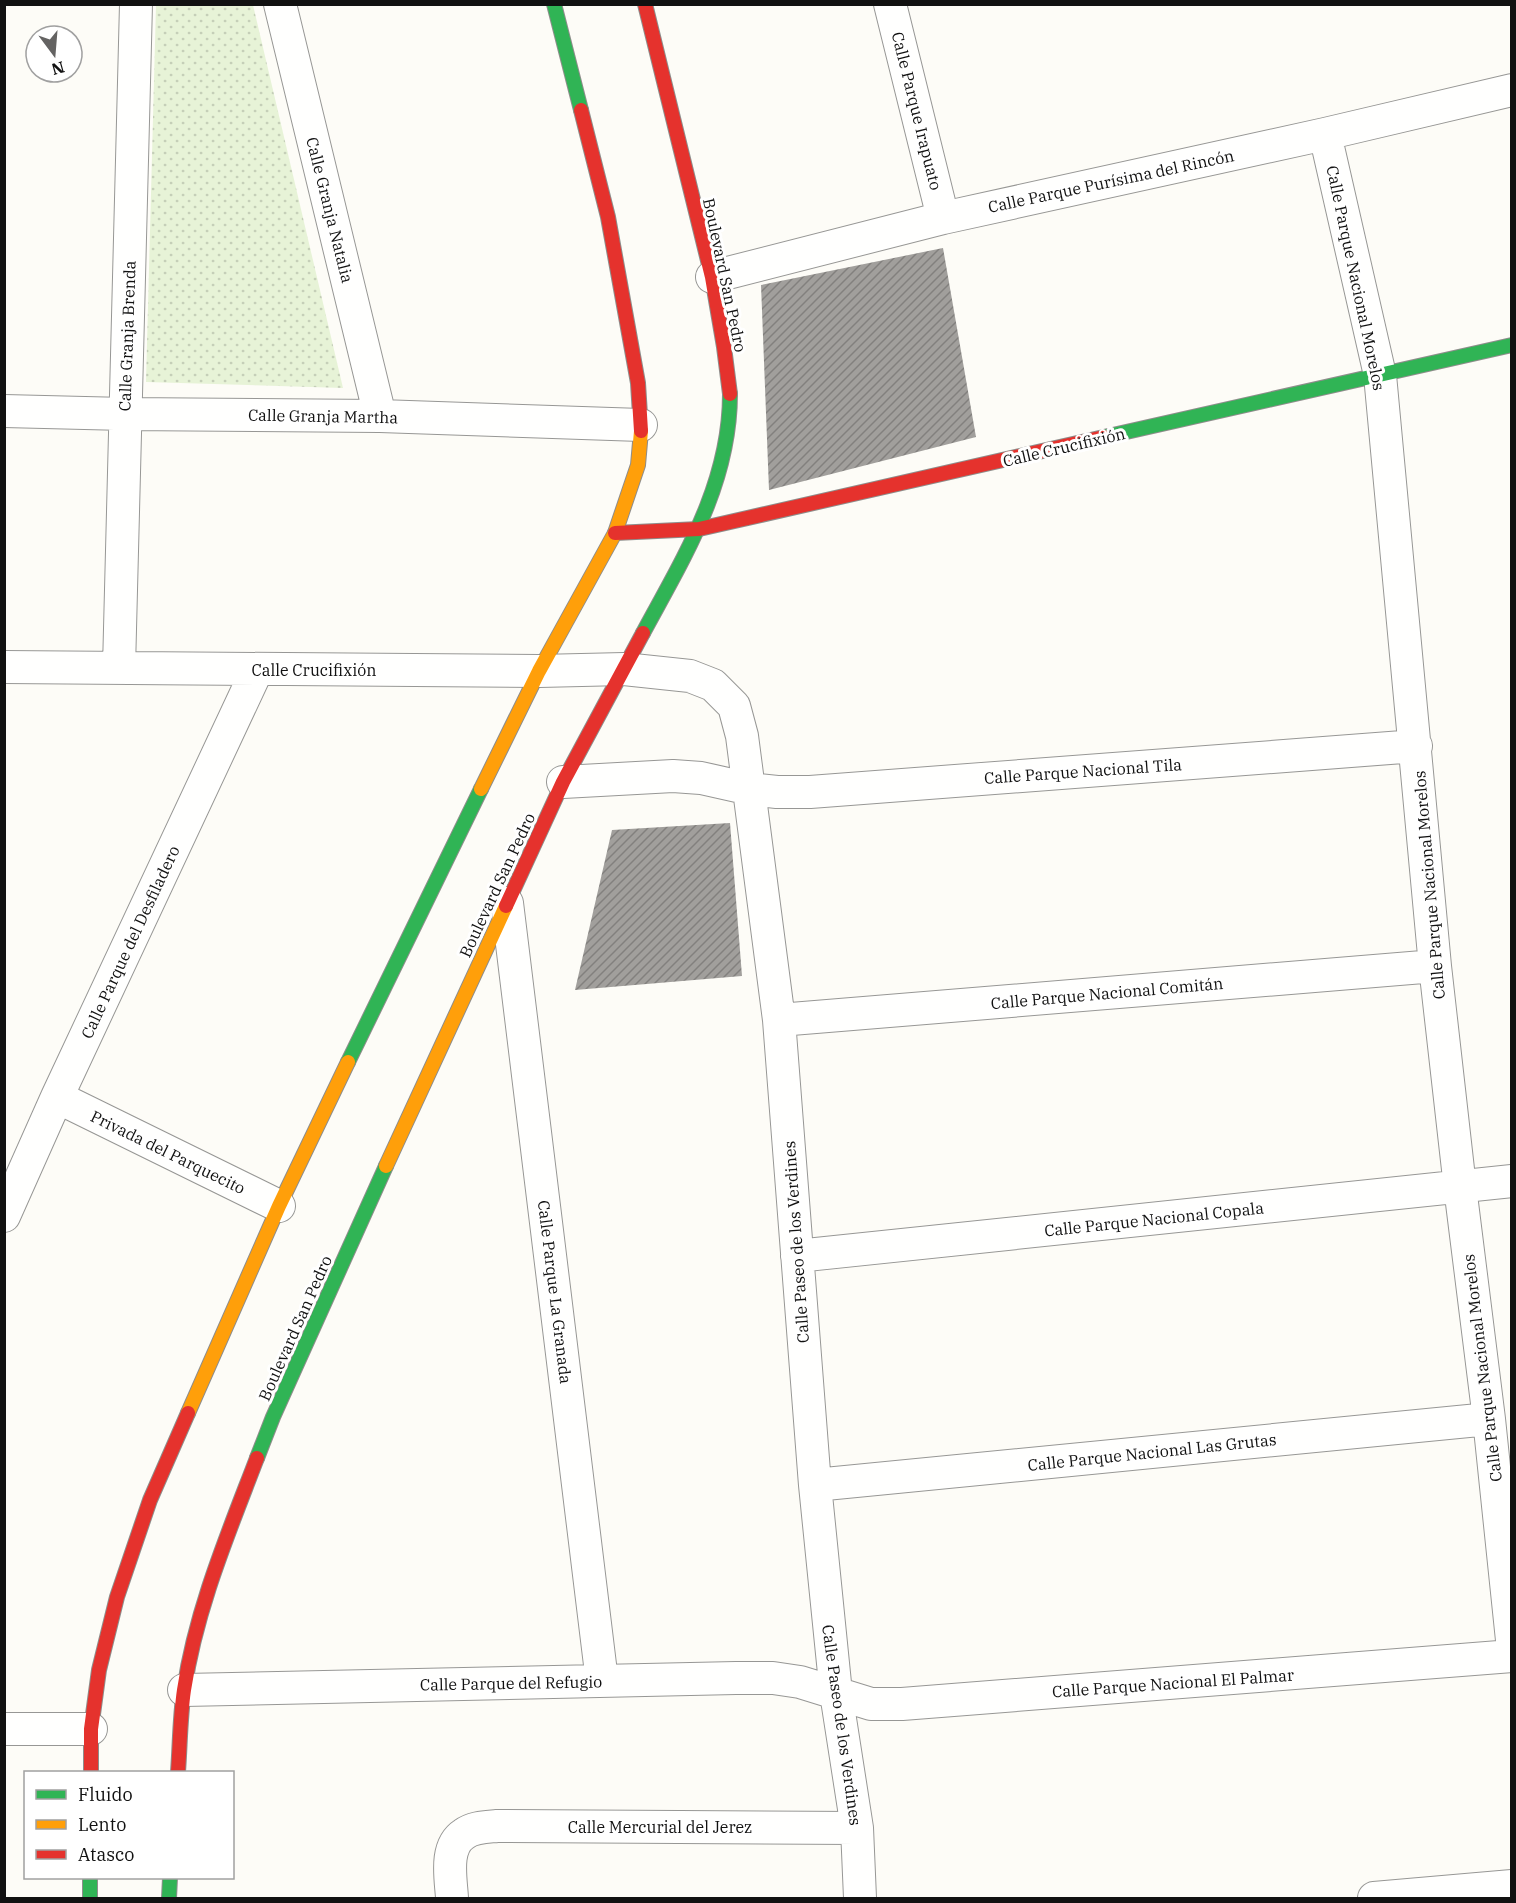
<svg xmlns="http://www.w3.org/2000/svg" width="1516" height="1903" font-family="'IBM Plex Serif',serif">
	<defs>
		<pattern id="grass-dots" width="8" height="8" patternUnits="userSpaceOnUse" patternTransform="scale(1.5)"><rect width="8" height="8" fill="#e7f3d7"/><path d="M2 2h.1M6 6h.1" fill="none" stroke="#c5cfb8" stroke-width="1.8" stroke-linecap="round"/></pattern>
		<pattern id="building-hatch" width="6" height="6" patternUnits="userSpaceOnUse" patternTransform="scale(1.5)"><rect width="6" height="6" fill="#a19f9c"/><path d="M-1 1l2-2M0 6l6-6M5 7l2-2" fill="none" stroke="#82807e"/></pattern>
	</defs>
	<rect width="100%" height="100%" fill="#fdfcf7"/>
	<path fill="url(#grass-dots)" d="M 156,5 L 253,5 L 343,388 L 146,382 Z"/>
	<path fill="url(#building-hatch)" d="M 943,248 L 976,437 L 769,490 L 761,285 Z
		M 730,823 L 742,976 L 575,990 L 612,830 Z"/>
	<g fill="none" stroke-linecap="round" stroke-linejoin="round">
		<defs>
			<path id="street" d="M 280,4 L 380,416
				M 890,4 L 943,218
				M 1325,134 L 1380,375 L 1435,966 L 1460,1187 L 1489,1419 L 1512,1640
				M 712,277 L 943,218 L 1325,134 L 1512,90
				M 4,411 L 125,414 L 380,416 L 641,425
				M 4,667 L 539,671 L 624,669 L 690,676 L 713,685 L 734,706 L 742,736 L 779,1020 L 815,1485 L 836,1693 L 857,1828 L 860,1898
				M 119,668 L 136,4
				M 563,782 L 673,776 L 701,778 L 750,789 L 777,792 L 810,792 L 1416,746
				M 507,903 L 602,1681
				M 779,1020 L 1435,966
				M 57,1097 L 279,1206
				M 4,1216 L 57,1097 L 257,670
				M 797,1256 L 1512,1181
				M 815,1485 L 1489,1419
				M 184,1690 L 736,1678 L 773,1678 L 800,1682 L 871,1704 L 902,1704 L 1512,1656
				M 4,1729 L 91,1729
				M 452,1898 C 451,1879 444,1847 464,1834 C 473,1827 487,1827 497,1826 L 857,1828
				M 1374,1898 L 1512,1886"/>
			<path id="fast" d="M 554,4 L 581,110
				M 1104,437 L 1512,345
				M 643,633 C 684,557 730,484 730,394
				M 348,1062 L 481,789
				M 257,1458 L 273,1417 L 386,1166
				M 90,1878 L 90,1898
				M 169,1898 L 170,1878"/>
			<path id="slow" d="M 481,789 L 539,671 L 615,533 L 638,465 L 641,431
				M 386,1166 L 506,906
				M 188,1413 L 279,1206 L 348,1062"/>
			<path id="jam" d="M 645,4 L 712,277 L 724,347 L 730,394
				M 581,110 L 608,217 L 638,383 L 641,431
				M 615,533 L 699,529 L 1104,437
				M 506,906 L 563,782 L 643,633
				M 91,1772 L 91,1729 L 99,1670 L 117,1597 L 150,1500 L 188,1413
				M 178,1772 C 180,1745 180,1717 184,1690 C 196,1609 228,1534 257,1458"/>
		</defs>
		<use href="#street" stroke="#979795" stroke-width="34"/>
		<use href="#fast" stroke="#8e8d8b" stroke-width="16"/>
		<use href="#slow" stroke="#8e8d8b" stroke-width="16"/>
		<use href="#jam" stroke="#8e8d8b" stroke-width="16"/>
		<use href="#street" stroke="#fffffe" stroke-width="32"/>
		<use href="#fast" stroke="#30b455" stroke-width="14"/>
		<use href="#slow" stroke="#ff9f0a" stroke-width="14"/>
		<use href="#jam" stroke="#e5322d" stroke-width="14"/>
	</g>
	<g text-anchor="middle" stroke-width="6" stroke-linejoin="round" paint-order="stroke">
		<g font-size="16" fill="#111" stroke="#fff">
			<text transform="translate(917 111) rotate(76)" y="6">Calle Parque Irapuato</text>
			<text transform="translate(1111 181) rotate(-12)" y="6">Calle Parque Purísima del Rincón</text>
			<text transform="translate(330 210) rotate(76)" y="6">Calle Granja Natalia</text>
			<text transform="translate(725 275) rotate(78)" y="6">Boulevard San Pedro</text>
			<text transform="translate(1356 278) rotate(78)" y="6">Calle Parque Nacional Morelos</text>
			<text transform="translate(127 336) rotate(-88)" y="6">Calle Granja Brenda</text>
			<text transform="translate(323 416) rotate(1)" y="6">Calle Granja Martha</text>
			<text transform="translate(1064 447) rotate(-13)" y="6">Calle Crucifixión</text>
			<text x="314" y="676">Calle Crucifixión</text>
			<text transform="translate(1083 771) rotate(-4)" y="6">Calle Parque Nacional Tila</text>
			<text transform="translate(497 885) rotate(-65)" y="6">Boulevard San Pedro</text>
			<text transform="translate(1429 885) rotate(-95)" y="6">Calle Parque Nacional Morelos</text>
			<text transform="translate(130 942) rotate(-65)" y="6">Calle Parque del Desfiladero</text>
			<text transform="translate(1107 993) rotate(-5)" y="6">Calle Parque Nacional Comitán</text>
			<text transform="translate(168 1152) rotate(26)" y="6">Privada del Parquecito</text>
			<text transform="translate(1154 1219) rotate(-6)" y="6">Calle Parque Nacional Copala</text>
			<text transform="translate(796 1242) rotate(-94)" y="6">Calle Paseo de los Verdines</text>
			<text transform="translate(555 1292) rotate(83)" y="6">Calle Parque La Granada</text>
			<text transform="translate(295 1328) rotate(-66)" y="6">Boulevard San Pedro</text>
			<text transform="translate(1482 1368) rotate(-97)" y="6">Calle Parque Nacional Morelos</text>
			<text transform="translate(1152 1452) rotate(-6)" y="6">Calle Parque Nacional Las Grutas</text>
			<text transform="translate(511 1683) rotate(-1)" y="6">Calle Parque del Refugio</text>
			<text transform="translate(1173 1683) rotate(-4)" y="6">Calle Parque Nacional El Palmar</text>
			<text transform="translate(842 1725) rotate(82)" y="6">Calle Paseo de los Verdines</text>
			<text x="660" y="1833">Calle Mercurial del Jerez</text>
		</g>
	</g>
	<rect width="1516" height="1903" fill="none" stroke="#111111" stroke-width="12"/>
	<rect x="24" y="1771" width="210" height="108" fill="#ffffff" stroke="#a0a0a0" stroke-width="1.5"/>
	<rect x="36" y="1790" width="30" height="9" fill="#30b455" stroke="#a0a0a0" stroke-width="1.5"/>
	<text x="78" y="1801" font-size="18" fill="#111111">Fluido</text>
	<rect x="36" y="1820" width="30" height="9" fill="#ff9f0a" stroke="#a0a0a0" stroke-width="1.5"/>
	<text x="78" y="1831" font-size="18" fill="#111111">Lento</text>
	<rect x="36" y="1850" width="30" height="9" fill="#e5322d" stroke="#a0a0a0" stroke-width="1.5"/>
	<text x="78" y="1861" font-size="18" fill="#111111">Atasco</text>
	<g transform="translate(54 54) rotate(164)"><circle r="28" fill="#ffffff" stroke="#a0a0a0" stroke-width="1.5"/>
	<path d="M0-4.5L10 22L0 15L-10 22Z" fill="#646362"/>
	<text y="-9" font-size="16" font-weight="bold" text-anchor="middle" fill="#111111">N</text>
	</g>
</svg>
